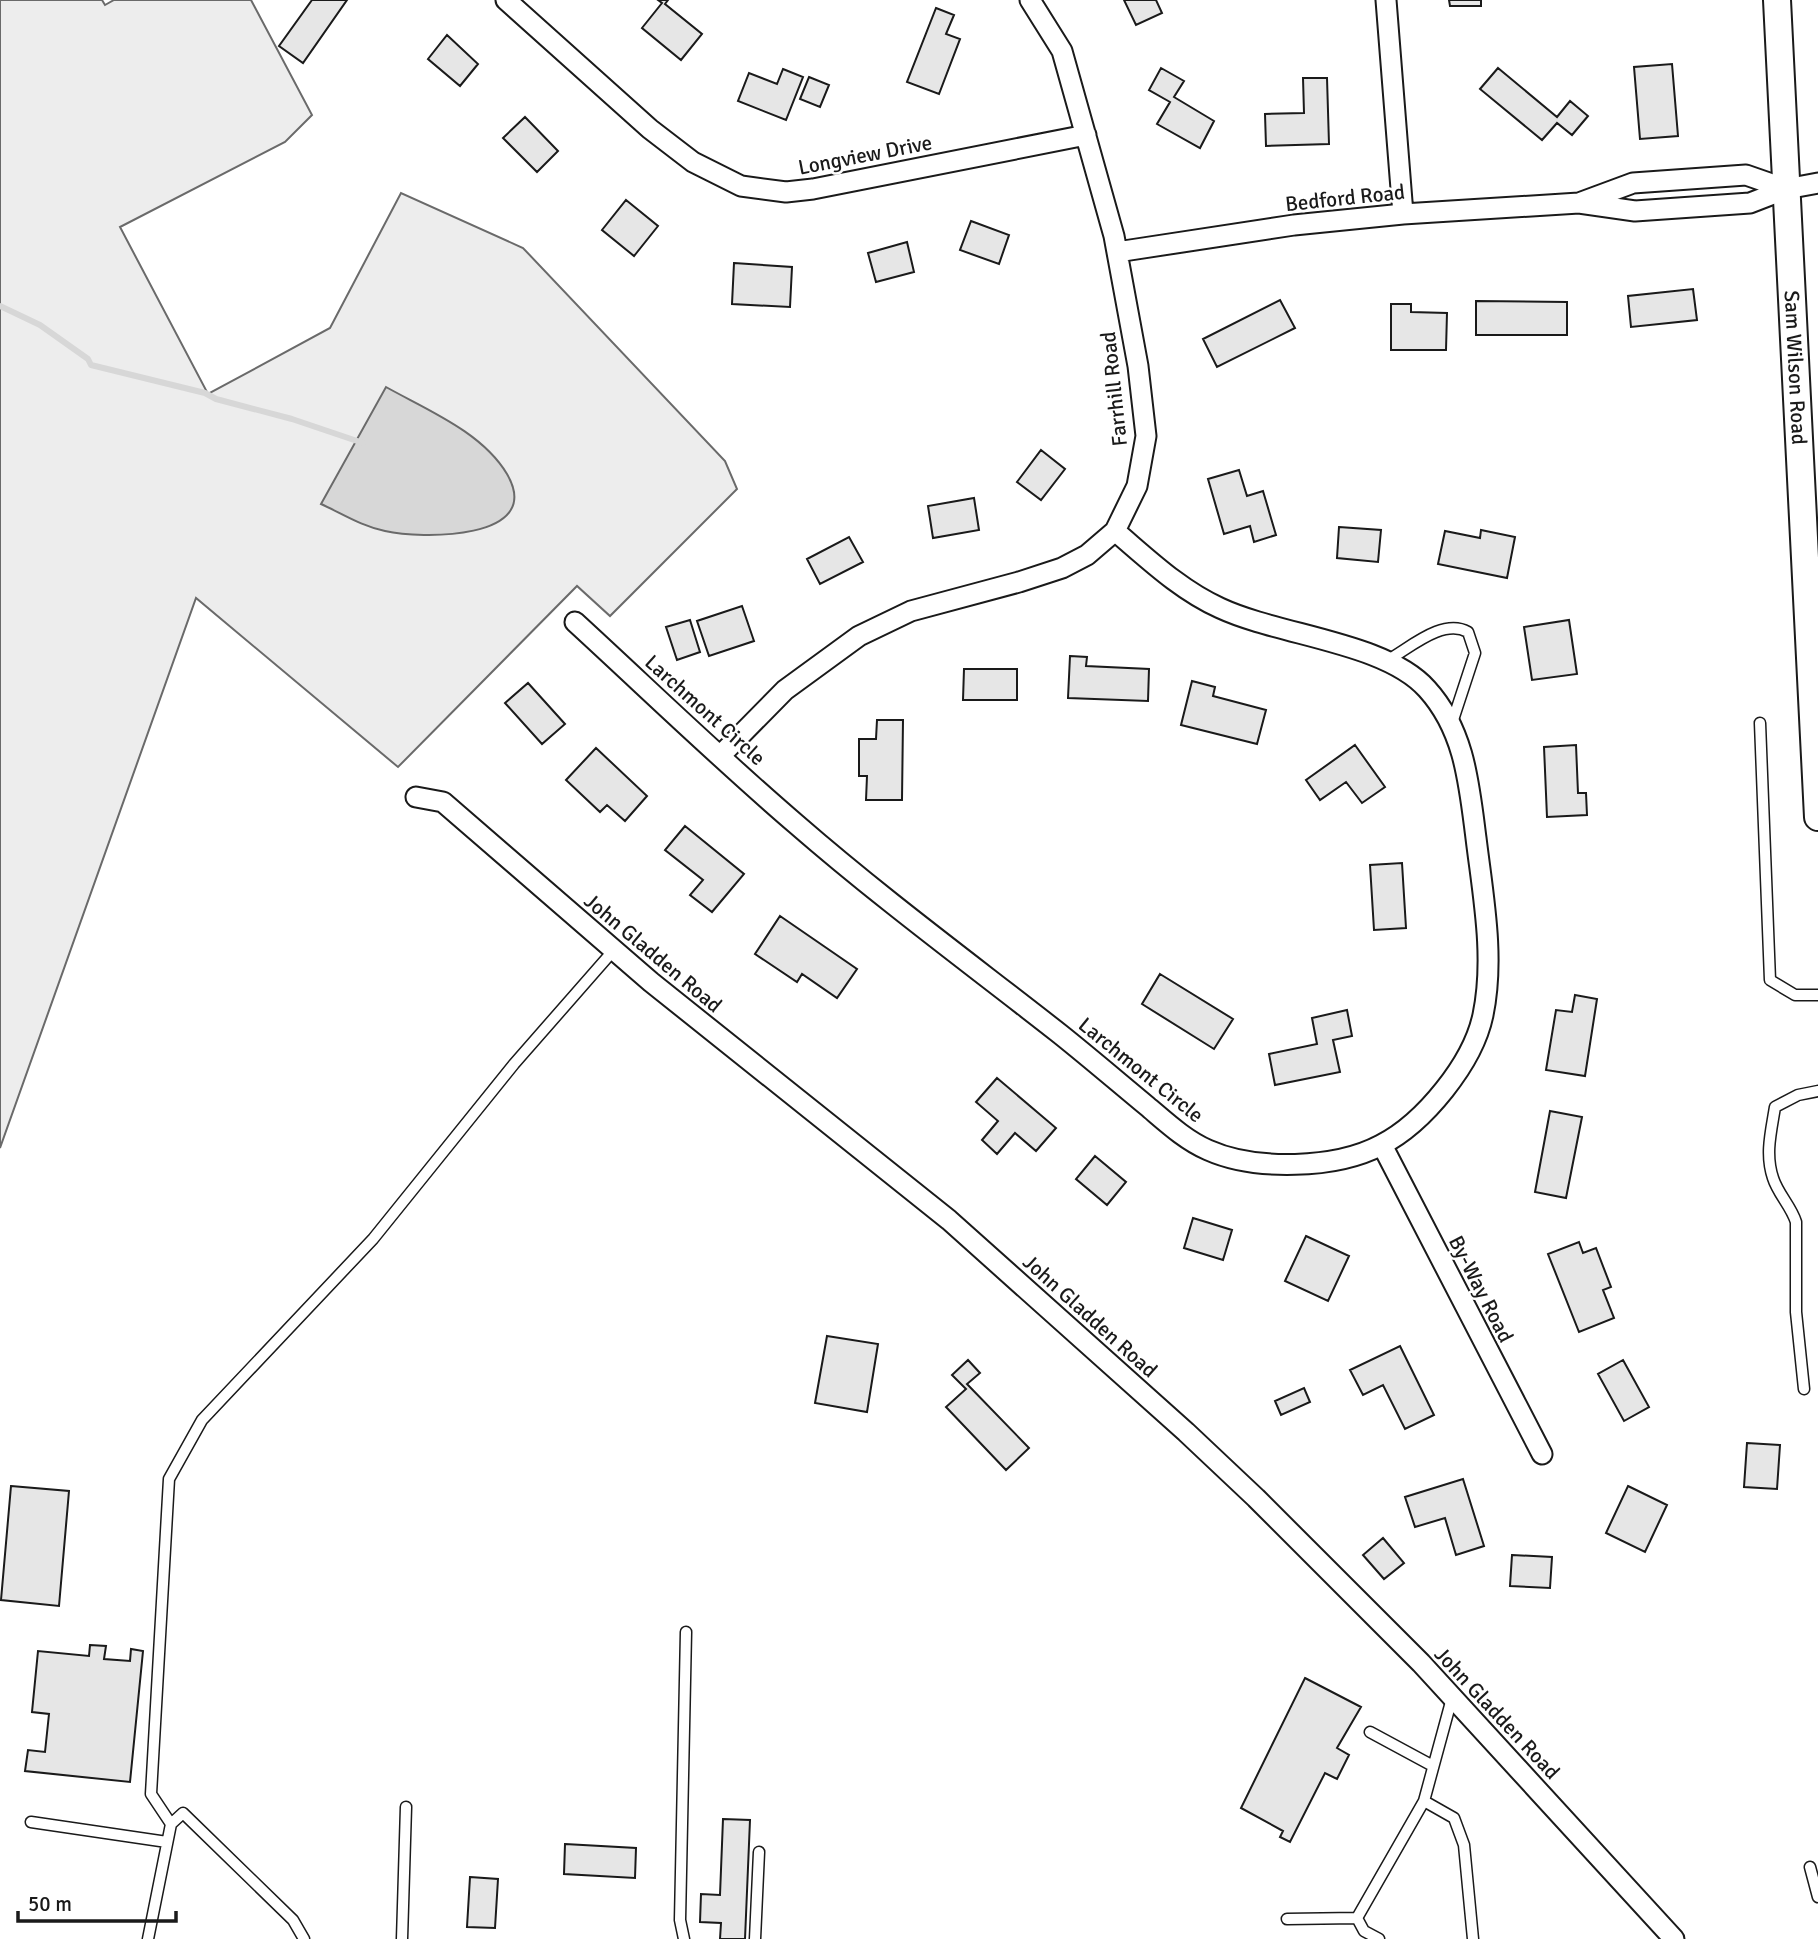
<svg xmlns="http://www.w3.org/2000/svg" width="1818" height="1939" font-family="Signika,sans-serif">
	<rect width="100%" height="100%" fill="#fff"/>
	<path fill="#ededed" stroke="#6a6a6a" stroke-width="2" d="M 0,0 L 102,0 L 105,5 L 114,0 L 251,0 L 312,115 L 285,142 L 120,227 L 208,394 L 330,328 L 401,193 L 523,248 L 725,461 L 737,489 L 610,616 L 577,586 L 398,767 L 196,598 L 0,1148 Z"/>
	<path fill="#d7d7d7" stroke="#6a6a6a" stroke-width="2" d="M 386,387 C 427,410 482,432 507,474 C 546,541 419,539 385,531 C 361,526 343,514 321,504 Z"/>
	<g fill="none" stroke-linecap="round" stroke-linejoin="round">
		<path stroke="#d7d7d7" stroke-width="6" d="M 0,306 L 40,325 L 88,359 L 91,365 L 205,393 L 216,399 L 292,419 L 363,443"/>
	</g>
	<path fill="#e6e6e6" stroke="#1a1a1a" stroke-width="2" d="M 312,0 L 347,0 L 303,63 L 279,46 Z
		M 658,0 L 668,0 L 665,4 L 702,34 L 681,60 L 642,28 L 662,3 Z
		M 1124,0 L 1156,0 L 1162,13 L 1136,25 Z
		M 1449,0 L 1481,0 L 1481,6 L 1450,6 Z
		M 936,8 L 954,15 L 946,34 L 960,39 L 939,94 L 907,82 Z
		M 447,35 L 478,64 L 460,86 L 428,59 Z
		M 1672,64 L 1678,136 L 1640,139 L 1634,67 Z
		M 1161,68 L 1184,81 L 1174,97 L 1214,121 L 1200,148 L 1157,124 L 1170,102 L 1149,90 Z
		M 1498,68 L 1557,117 L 1570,101 L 1588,116 L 1572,135 L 1557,123 L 1542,140 L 1480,89 Z
		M 783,69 L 803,77 L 786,120 L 738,101 L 749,73 L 777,84 Z
		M 809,77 L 829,85 L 820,107 L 800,99 Z
		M 1303,78 L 1327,78 L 1329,144 L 1266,146 L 1265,114 L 1304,113 Z
		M 525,117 L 558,151 L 537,172 L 503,138 Z
		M 626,200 L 658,226 L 634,256 L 602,230 Z
		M 971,221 L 1009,235 L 999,264 L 960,250 Z
		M 907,242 L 914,272 L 876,282 L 868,253 Z
		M 734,263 L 792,267 L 790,307 L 732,304 Z
		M 1693,289 L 1697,320 L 1631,327 L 1628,296 Z
		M 1280,300 L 1295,328 L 1217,367 L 1203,339 Z
		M 1476,301 L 1567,302 L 1567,335 L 1476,335 Z
		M 1391,304 L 1411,304 L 1411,312 L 1447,313 L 1446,350 L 1391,350 Z
		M 1041,450 L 1065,469 L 1041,500 L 1017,482 Z
		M 1239,470 L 1247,496 L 1263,491 L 1276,535 L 1254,542 L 1250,526 L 1224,534 L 1208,479 Z
		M 974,498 L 979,530 L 933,538 L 928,506 Z
		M 1339,527 L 1381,530 L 1378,562 L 1337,558 Z
		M 1481,530 L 1515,537 L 1507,578 L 1438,564 L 1445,531 L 1480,538 Z
		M 849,537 L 863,562 L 820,584 L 807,559 Z
		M 742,606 L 754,641 L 709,656 L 697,621 Z
		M 690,620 L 700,652 L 677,660 L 666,627 Z
		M 1569,620 L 1577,674 L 1532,680 L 1524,627 Z
		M 1070,656 L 1087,657 L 1086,666 L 1149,669 L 1148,701 L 1068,698 Z
		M 964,669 L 1017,669 L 1017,700 L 963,700 Z
		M 1192,681 L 1215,687 L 1213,696 L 1266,710 L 1257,744 L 1181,725 Z
		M 528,683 L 565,724 L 542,744 L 505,703 Z
		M 877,720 L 903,720 L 902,800 L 866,800 L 867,776 L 859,776 L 859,739 L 876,739 Z
		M 1355,745 L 1385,787 L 1362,803 L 1346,782 L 1320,800 L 1306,780 Z
		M 1576,745 L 1578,793 L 1586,793 L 1587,815 L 1547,817 L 1544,747 Z
		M 596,748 L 647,796 L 625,821 L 607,805 L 600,812 L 566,780 Z
		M 685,826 L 744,874 L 712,912 L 690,895 L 703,880 L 665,850 Z
		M 1402,863 L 1406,928 L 1374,930 L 1370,865 Z
		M 780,916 L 857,969 L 837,998 L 802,974 L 797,982 L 755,954 Z
		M 1160,974 L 1233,1019 L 1214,1049 L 1142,1004 Z
		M 1575,995 L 1597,999 L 1585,1076 L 1546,1070 L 1556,1010 L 1572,1012 Z
		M 1347,1010 L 1352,1036 L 1333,1040 L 1340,1072 L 1275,1085 L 1269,1054 L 1317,1044 L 1312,1018 Z
		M 997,1078 L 1056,1128 L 1036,1151 L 1015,1133 L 997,1154 L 982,1140 L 998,1121 L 976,1102 Z
		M 1550,1111 L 1582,1117 L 1566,1198 L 1535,1192 Z
		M 1095,1156 L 1126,1182 L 1107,1205 L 1076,1179 Z
		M 1193,1218 L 1232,1230 L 1223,1260 L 1184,1248 Z
		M 1306,1236 L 1349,1256 L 1328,1301 L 1285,1281 Z
		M 1579,1242 L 1583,1253 L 1596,1248 L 1611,1287 L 1603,1290 L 1614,1318 L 1579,1332 L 1548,1254 Z
		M 827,1336 L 878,1344 L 867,1412 L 815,1403 Z
		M 1400,1346 L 1434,1415 L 1405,1429 L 1383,1385 L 1363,1395 L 1350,1370 Z
		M 968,1360 L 980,1373 L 967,1384 L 1029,1448 L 1006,1470 L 946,1407 L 966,1389 L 952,1375 Z
		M 1623,1360 L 1649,1407 L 1624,1421 L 1598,1374 Z
		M 1304,1388 L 1310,1402 L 1281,1415 L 1275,1401 Z
		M 1747,1443 L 1780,1445 L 1777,1489 L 1744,1487 Z
		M 1463,1479 L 1484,1546 L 1456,1555 L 1445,1518 L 1415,1527 L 1405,1497 Z
		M 11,1486 L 69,1491 L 59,1606 L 1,1600 Z
		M 1628,1486 L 1667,1505 L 1645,1552 L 1606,1533 Z
		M 1383,1538 L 1404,1563 L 1384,1579 L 1363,1555 Z
		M 1512,1555 L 1552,1557 L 1550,1588 L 1510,1586 Z
		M 90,1645 L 106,1646 L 104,1659 L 130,1661 L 131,1649 L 143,1651 L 130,1782 L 25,1771 L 28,1750 L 45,1752 L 49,1714 L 32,1712 L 38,1651 L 89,1656 Z
		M 1305,1678 L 1361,1707 L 1337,1748 L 1349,1755 L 1337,1779 L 1325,1773 L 1290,1842 L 1280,1837 L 1283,1831 L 1241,1808 Z
		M 723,1819 L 750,1820 L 745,1939 L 720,1939 L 721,1923 L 700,1922 L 701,1894 L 720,1895 Z
		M 565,1844 L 636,1848 L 635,1878 L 564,1874 Z
		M 470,1877 L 498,1879 L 495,1928 L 467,1927 Z"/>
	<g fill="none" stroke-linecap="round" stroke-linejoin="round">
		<defs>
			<path id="lane" d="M 1388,660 C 1411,647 1443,618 1468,632 L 1475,653 L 1452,723
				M 1760,723 L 1770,980 L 1795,995 L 1818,995
				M 1804,1389 L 1796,1312 L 1796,1222 C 1791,1206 1778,1194 1773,1178 C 1765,1154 1771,1132 1775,1107 L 1798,1095 L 1818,1091
				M 1370,1732 L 1433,1766
				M 1424,1801 L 1452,1698
				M 31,1822 L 167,1842
				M 171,1824 L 151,1794 L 169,1479 L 202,1420 L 373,1239 L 514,1064 L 613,951
				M 1810,1867 L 1818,1897
				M 1287,1919 L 1357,1918
				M 148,1939 L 171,1824 L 183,1813 L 293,1920 L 304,1939
				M 402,1939 L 406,1807
				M 684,1939 L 680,1920 L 686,1632
				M 755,1939 L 759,1852
				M 1379,1939 L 1364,1931 L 1357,1918 L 1424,1801 L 1454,1818 L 1464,1845 L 1473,1939"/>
			<path id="street" d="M 506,0 L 650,129 L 693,162 L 741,186 L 786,192 L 813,189 L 1086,135
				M 1386,0 L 1403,214
				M 1786,189 L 1746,175 L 1633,183 L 1579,203 L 1635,211 L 1750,203 L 1786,189 L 1818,183
				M 1117,252 L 1294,225 L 1403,214 L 1579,203
				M 575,622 C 648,689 720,759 796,824 C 881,898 972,965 1060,1034 C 1090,1058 1118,1082 1147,1106 C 1166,1122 1185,1140 1208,1150 C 1255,1171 1336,1169 1381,1145 C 1424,1123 1473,1063 1483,1015 C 1495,957 1483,896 1476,838 C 1469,784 1465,731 1427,689 C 1385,642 1280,636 1220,608 C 1180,590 1148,559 1115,531
				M 721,755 L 785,690 L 859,636 L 911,611 L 1019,582 L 1062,568 L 1087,555 L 1115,531 L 1137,486 L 1146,436 L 1138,366 L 1114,236 L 1062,51 L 1030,0
				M 416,797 L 443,802 L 651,982 L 949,1220 L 1186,1432 L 1256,1498 L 1421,1663 L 1674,1939
				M 1382,1145 L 1542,1454"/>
			<g id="secondary">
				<path id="s1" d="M 1777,0 L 1818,817"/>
			</g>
		</defs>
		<use href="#lane" stroke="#1a1a1a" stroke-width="13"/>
		<use href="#street" stroke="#1a1a1a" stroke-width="23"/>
		<use href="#secondary" stroke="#1a1a1a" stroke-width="30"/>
		<use href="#lane" stroke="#fff" stroke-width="10"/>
		<use href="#street" stroke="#fff" stroke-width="19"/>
		<use href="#secondary" stroke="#fff" stroke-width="26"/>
	</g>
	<g text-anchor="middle" stroke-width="5" stroke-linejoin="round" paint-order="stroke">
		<g font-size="21" fill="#1a1a1a" stroke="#fff">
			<text transform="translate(865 155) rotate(-11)" y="7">Longview Drive</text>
			<text transform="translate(1345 198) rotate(-6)" y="7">Bedford Road</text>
			<text dy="7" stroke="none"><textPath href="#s1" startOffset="368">Sam Wilson Road</textPath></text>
			<text transform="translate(1114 389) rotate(-96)" y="7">Farrhill Road</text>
			<text transform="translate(705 710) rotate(42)" y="7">Larchmont Circle</text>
			<text transform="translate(653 953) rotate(40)" y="7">John Gladden Road</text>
			<text transform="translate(1141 1070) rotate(39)" y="7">Larchmont Circle</text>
			<text transform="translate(1481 1289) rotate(63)" y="7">By-Way Road</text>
			<text transform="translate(1090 1316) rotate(42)" y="7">John Gladden Road</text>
			<text transform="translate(1497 1713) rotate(47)" y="7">John Gladden Road</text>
		</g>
	</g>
	<path d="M18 1911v10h158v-10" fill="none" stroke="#1a1a1a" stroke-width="3.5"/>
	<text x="28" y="1911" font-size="21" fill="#1a1a1a" stroke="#ffffff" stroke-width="5" paint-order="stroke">50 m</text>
</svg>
